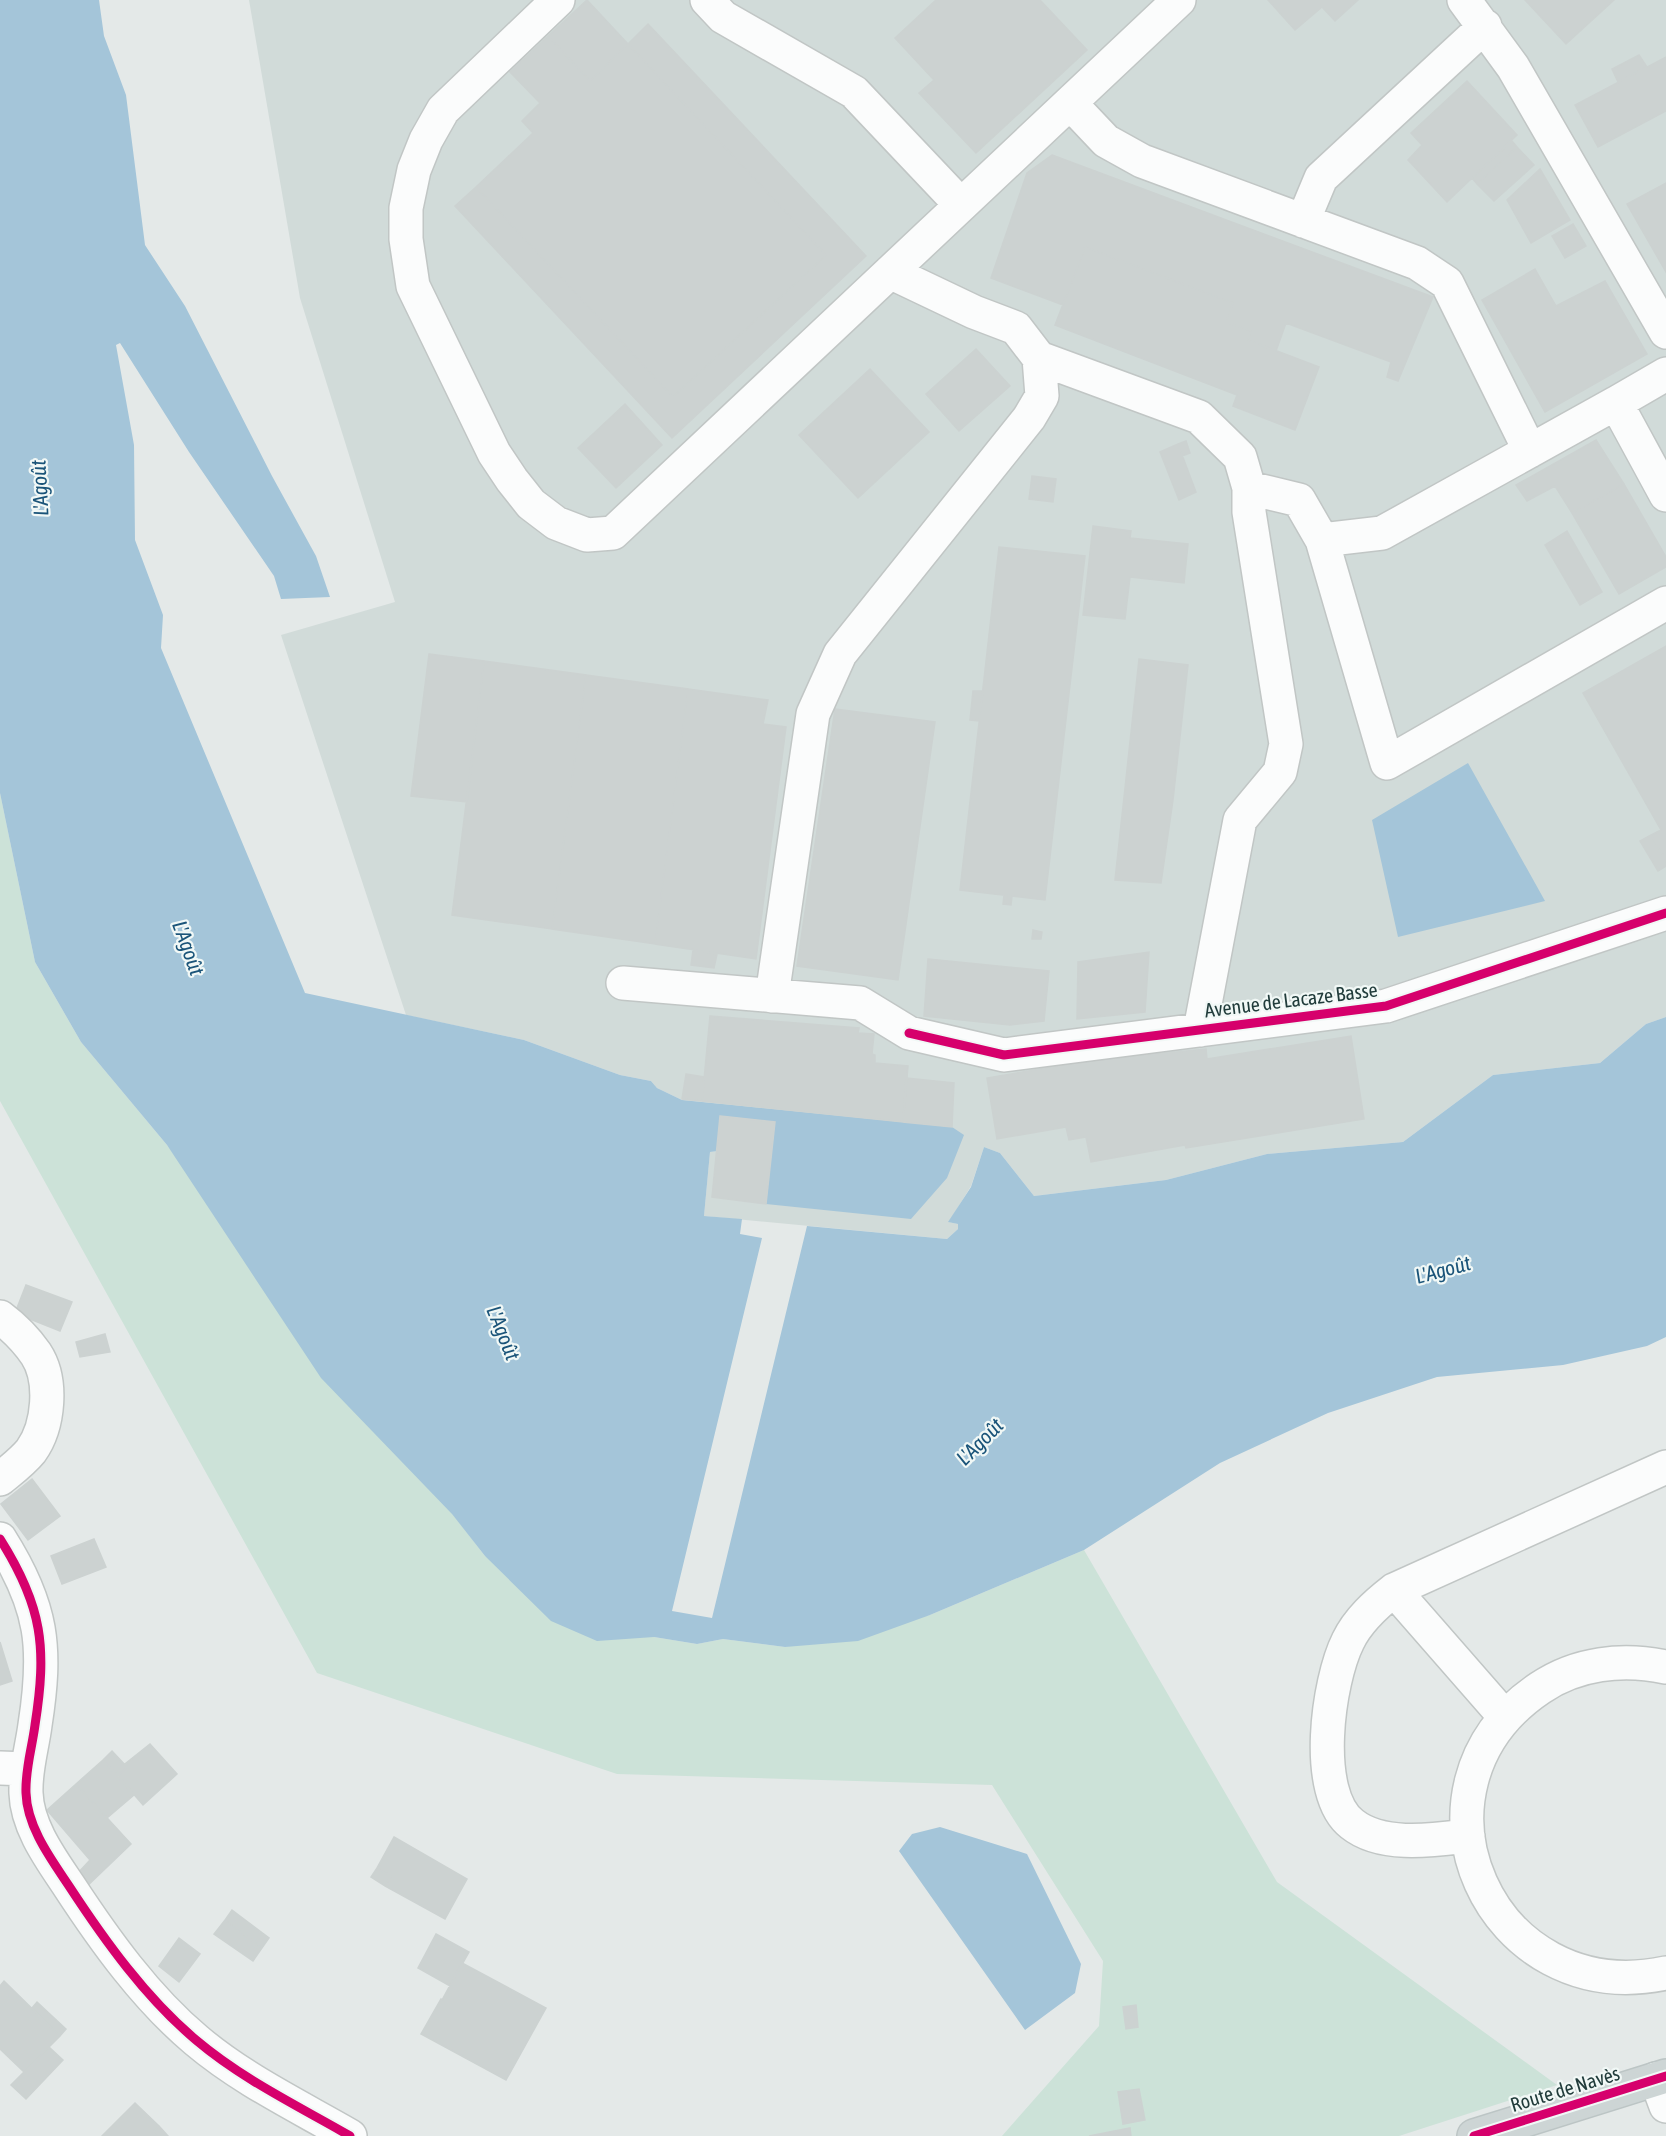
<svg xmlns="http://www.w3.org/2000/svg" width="1666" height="2136" font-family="'Asap Condensed',sans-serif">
	<rect width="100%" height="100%" fill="#e4e9e8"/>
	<path fill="#d1dbd9" d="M 249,0 L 1666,0 L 1666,1017 L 1646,1024 L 1600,1063 L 1493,1075 L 1403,1142 L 1267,1154 L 1166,1180 L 1034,1196 L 1000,1153 L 984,1147 L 971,1186 L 949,1222 L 958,1224 L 958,1229 L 947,1239 L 704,1216 L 710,1152 L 718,1151 L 721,1104 L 682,1100 L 657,1088 L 651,1081 L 620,1075 L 524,1040 L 406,1015 L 281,635 L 395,602 L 300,298 Z"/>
	<path fill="#cce2d8" d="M 0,793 L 35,962 L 81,1042 L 167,1145 L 485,1556 L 626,1637 L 654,1637 L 697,1644 L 723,1639 L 785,1647 L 930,1615 L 1084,1550 L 1277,1882 L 1557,2085 L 1399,2136 L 1002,2136 L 1099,2026 L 1103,1961 L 992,1785 L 617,1774 L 317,1673 L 0,1101 Z"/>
	<path fill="#a4c5d9" d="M 0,0 L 99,0 L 104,36 L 126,95 L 145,245 L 185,306 L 272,476 L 316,556 L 330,597 L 281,599 L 274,576 L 189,452 L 120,343 L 116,345 L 134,445 L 135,540 L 163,615 L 161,648 L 305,993 L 524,1040 L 620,1075 L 651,1081 L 657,1088 L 682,1100 L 952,1127 L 964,1135 L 947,1178 L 911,1219 L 766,1204 L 775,1122 L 720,1116 L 718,1151 L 710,1152 L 704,1216 L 742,1219 L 740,1234 L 762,1238 L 672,1611 L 712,1618 L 807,1226 L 947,1239 L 958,1229 L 958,1224 L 948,1222 L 971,1187 L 984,1147 L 1000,1153 L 1034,1196 L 1166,1180 L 1267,1154 L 1403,1142 L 1493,1075 L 1600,1063 L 1646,1024 L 1666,1017 L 1666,1337 L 1647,1346 L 1563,1365 L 1437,1377 L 1328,1413 L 1220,1463 L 1084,1550 L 930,1615 L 858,1641 L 785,1647 L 723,1639 L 697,1644 L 654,1637 L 597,1641 L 551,1621 L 485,1556 L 452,1514 L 321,1378 L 167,1145 L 81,1042 L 35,962 L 0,793 Z
		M 1468,763 L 1545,901 L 1398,937 L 1372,820 Z
		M 940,1827 L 1027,1854 L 1081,1964 L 1075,1993 L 1025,2030 L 899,1851 L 912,1834 Z"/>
	<path fill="#ccd2d1" stroke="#ccd2d1" stroke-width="1.5" d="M 587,0 L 628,44 L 590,81 L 548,36 Z
		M 936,0 L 1040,0 L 1087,50 L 976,153 L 919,93 L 934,80 L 895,38 Z
		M 1268,0 L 1358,0 L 1335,21 L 1322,7 L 1295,30 Z
		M 1525,0 L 1614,0 L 1566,44 Z
		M 648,24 L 866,256 L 672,438 L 455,206 L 476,187 L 673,397 L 826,255 L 628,44 Z
		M 548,36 L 590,81 L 628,44 L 826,255 L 673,397 L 476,187 L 533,133 L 522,121 L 540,103 L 510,72 Z
		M 1639,55 L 1647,67 L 1618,82 L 1612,69 Z
		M 1666,57 L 1666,111 L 1598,147 L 1575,105 Z
		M 1467,81 L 1517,135 L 1447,202 L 1408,160 L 1422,145 L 1411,133 Z
		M 1512,141 L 1517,147 L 1477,184 L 1472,178 Z
		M 1517,147 L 1534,165 L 1494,201 L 1477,184 Z
		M 1052,155 L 1433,297 L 1398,381 L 1387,377 L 1391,362 L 1286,323 L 1276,351 L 1248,340 L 1251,331 L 1226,322 L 1233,303 L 1085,247 L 1063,305 L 991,278 L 1027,173 Z
		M 1540,169 L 1570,220 L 1531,243 L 1507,200 Z
		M 1666,183 L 1666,272 L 1627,204 Z
		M 1573,224 L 1586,246 L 1565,258 L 1552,236 Z
		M 1085,247 L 1233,303 L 1226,322 L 1251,331 L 1248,340 L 1319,367 L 1295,430 L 1233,406 L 1237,395 L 1055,325 Z
		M 1535,269 L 1556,306 L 1605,281 L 1647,354 L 1545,412 L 1482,300 Z
		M 976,349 L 1010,386 L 959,431 L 926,394 Z
		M 870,369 L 929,432 L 858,498 L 799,435 Z
		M 625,404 L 662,445 L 616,488 L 578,448 Z
		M 1596,440 L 1624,484 L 1572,513 L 1555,486 L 1527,501 L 1516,485 Z
		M 1186,441 L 1190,453 L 1182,456 L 1178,444 Z
		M 1178,444 L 1196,492 L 1179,500 L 1160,452 Z
		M 1032,476 L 1056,479 L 1053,502 L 1029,499 Z
		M 1624,484 L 1666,557 L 1666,567 L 1619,594 L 1572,513 Z
		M 1093,526 L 1131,531 L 1130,538 L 1188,544 L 1184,583 L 1130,577 L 1125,619 L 1083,615 Z
		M 1567,531 L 1602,592 L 1580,605 L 1545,545 Z
		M 999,547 L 1085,556 L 1045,900 L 960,890 Z
		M 1666,646 L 1666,860 L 1651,835 L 1661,830 L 1583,693 Z
		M 429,654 L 484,661 L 467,802 L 411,796 Z
		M 1139,659 L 1188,665 L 1173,800 L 1161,883 L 1115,880 Z
		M 484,661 L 586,675 L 552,929 L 452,915 Z
		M 586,675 L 688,689 L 655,944 L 552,929 Z
		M 688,689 L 768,700 L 763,724 L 786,727 L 756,959 L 655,944 Z
		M 973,691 L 983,691 L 979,721 L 970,720 Z
		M 835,709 L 935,722 L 898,980 L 797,966 Z
		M 1651,835 L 1666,860 L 1666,866 L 1658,871 L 1640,841 Z
		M 1004,895 L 1012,896 L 1011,905 L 1003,904 Z
		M 1033,930 L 1042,932 L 1041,939 L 1032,939 Z
		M 693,950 L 717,954 L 714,968 L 691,965 Z
		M 1149,952 L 1145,1012 L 1077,1019 L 1078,962 Z
		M 928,959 L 1049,971 L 1044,1021 L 1010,1025 L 924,1016 Z
		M 710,1016 L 859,1028 L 858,1033 L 874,1034 L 872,1054 L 875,1055 L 875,1063 L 908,1066 L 903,1122 L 702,1101 Z
		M 1351,1036 L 1364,1119 L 1186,1148 L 1185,1145 L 1091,1162 L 1086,1137 L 1069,1140 L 1066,1127 L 997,1139 L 987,1078 L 1094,1060 L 1206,1049 L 1207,1059 Z
		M 686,1074 L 704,1077 L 702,1101 L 682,1099 Z
		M 906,1078 L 954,1083 L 952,1127 L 903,1122 Z
		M 720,1116 L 775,1122 L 766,1204 L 712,1197 Z
		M 26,1285 L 72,1302 L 60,1331 L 15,1313 Z
		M 105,1334 L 110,1352 L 80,1357 L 76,1342 Z
		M 32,1479 L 60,1516 L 28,1540 L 1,1504 Z
		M 94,1539 L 106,1567 L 62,1584 L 51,1556 Z
		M 0,1642 L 12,1681 L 0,1685 Z
		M 150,1744 L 177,1774 L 143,1805 L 118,1776 L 127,1767 L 125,1764 Z
		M 112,1751 L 127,1767 L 118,1776 L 103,1760 Z
		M 103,1760 L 134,1795 L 107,1818 L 76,1784 Z
		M 76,1784 L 131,1844 L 85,1888 L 76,1875 L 90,1860 L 47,1810 Z
		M 394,1837 L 467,1879 L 445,1919 L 385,1886 L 391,1876 L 377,1868 Z
		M 377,1868 L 391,1876 L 385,1886 L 371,1877 Z
		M 232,1910 L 269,1938 L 262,1948 L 225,1920 Z
		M 225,1920 L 262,1948 L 253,1961 L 214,1934 Z
		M 436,1934 L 469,1952 L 450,1986 L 418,1968 Z
		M 179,1938 L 200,1954 L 179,1982 L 159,1966 Z
		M 462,1963 L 546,2008 L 506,2080 L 421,2034 L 441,1999 L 442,2000 Z
		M 4,1981 L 60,2036 L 24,2072 L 0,2049 L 0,1986 Z
		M 37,2002 L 66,2029 L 60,2036 L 32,2008 Z
		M 1136,2005 L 1138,2027 L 1126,2029 L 1123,2007 Z
		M 49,2047 L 63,2060 L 26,2099 L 11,2085 Z
		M 1139,2089 L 1145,2120 L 1123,2124 L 1118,2092 Z
		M 135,2103 L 159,2126 L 153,2132 L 157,2136 L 102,2136 Z
		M 159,2126 L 168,2136 L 157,2136 L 153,2132 Z
		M 1130,2128 L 1131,2136 L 1089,2136 Z"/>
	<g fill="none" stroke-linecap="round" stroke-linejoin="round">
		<defs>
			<path id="minor" d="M 558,0 L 443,110 L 426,140 L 414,170 L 406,208 L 406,239 L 413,286 L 494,453 L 512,480 L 531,504 L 556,523 L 587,535 L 613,533 L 1179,0
				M 707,0 L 723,17 L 854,92 L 961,205
				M 1464,0 L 1513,67 L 1666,332
				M 1070,103 L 1106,141 L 1142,161 L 1417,263 L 1447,283 L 1530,451
				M 1303,221 L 1321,178 L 1485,26
				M 1039,358 L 1199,417 L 1240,457 L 1249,488 L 1249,512 L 1286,744 L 1280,772 L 1240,820 L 1200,1030
				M 1666,374 L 1616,403 L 1666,495
				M 1249,488 L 1299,500 L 1322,540 L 1387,763 L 1666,603
				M 1322,540 L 1382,533 L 1616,403
				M 623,983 L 860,1003 L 909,1033 L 1004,1055 L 1386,1006 L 1666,913
				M 772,996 L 813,714 L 840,654 L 1029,418 L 1042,396 L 1039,358 L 1016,328 L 974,312 L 890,272
				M 0,1317 C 12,1326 27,1341 36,1354 C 53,1380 49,1426 31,1451 C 22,1462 11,1470 0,1479
				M 0,1539 C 43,1607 47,1648 35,1725 C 32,1748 25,1770 26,1793 C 27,1827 51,1859 69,1886 C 105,1941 146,1998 196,2040 C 242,2079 298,2106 350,2136
				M 1394,1590 L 1505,1717
				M 1666,1667 C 1622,1658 1577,1663 1540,1688 C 1390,1789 1490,2011 1666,1973
				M 0,1768 L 27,1769
				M 1468,1836 C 1434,1840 1382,1848 1352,1824 C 1312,1793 1328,1681 1348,1641 C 1358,1620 1376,1604 1394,1590 L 1666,1467
				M 1656,2079 L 1666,2106"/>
			<path id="major" d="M 1474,2136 L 1666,2076"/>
		</defs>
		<use href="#minor" stroke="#c1c6c5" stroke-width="36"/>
		<use href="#major" stroke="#bcc5c5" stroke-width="36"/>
		<use href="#minor" stroke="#fbfcfc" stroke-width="33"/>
		<use href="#major" stroke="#cdd5d5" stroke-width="33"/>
		<defs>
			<path id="cycleway" d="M 909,1033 L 1004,1055 L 1386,1006 L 1666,913
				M 0,1539 C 43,1607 47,1648 35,1725 C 32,1748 25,1770 26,1793 C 27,1827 51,1859 69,1886 C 105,1941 146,1998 196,2040 C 242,2079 298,2106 350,2136
				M 1474,2136 L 1666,2076"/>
		</defs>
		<use href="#cycleway" stroke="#f1f8f6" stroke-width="13"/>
		<use href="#cycleway" stroke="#d6006c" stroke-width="9"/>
	</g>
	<g text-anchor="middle" stroke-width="4.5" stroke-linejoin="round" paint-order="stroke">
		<g font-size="20" fill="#213c3b" stroke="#f1f8f6">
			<text transform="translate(1291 1000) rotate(-7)" y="7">Avenue de Lacaze Basse</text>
			<text transform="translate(1565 2089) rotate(-17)" y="7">Route de Navès</text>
		</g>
		<g font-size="21" font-style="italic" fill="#1a5479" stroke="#f1f8f6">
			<text transform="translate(40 488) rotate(-93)" y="7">L'Agoût</text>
			<text transform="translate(188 948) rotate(70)" y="7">L'Agoût</text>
			<text transform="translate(1443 1270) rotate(-15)" y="7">L'Agoût</text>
			<text transform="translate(503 1333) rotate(68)" y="7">L'Agoût</text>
			<text transform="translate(980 1442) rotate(-45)" y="7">L'Agoût</text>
		</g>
	</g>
</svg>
